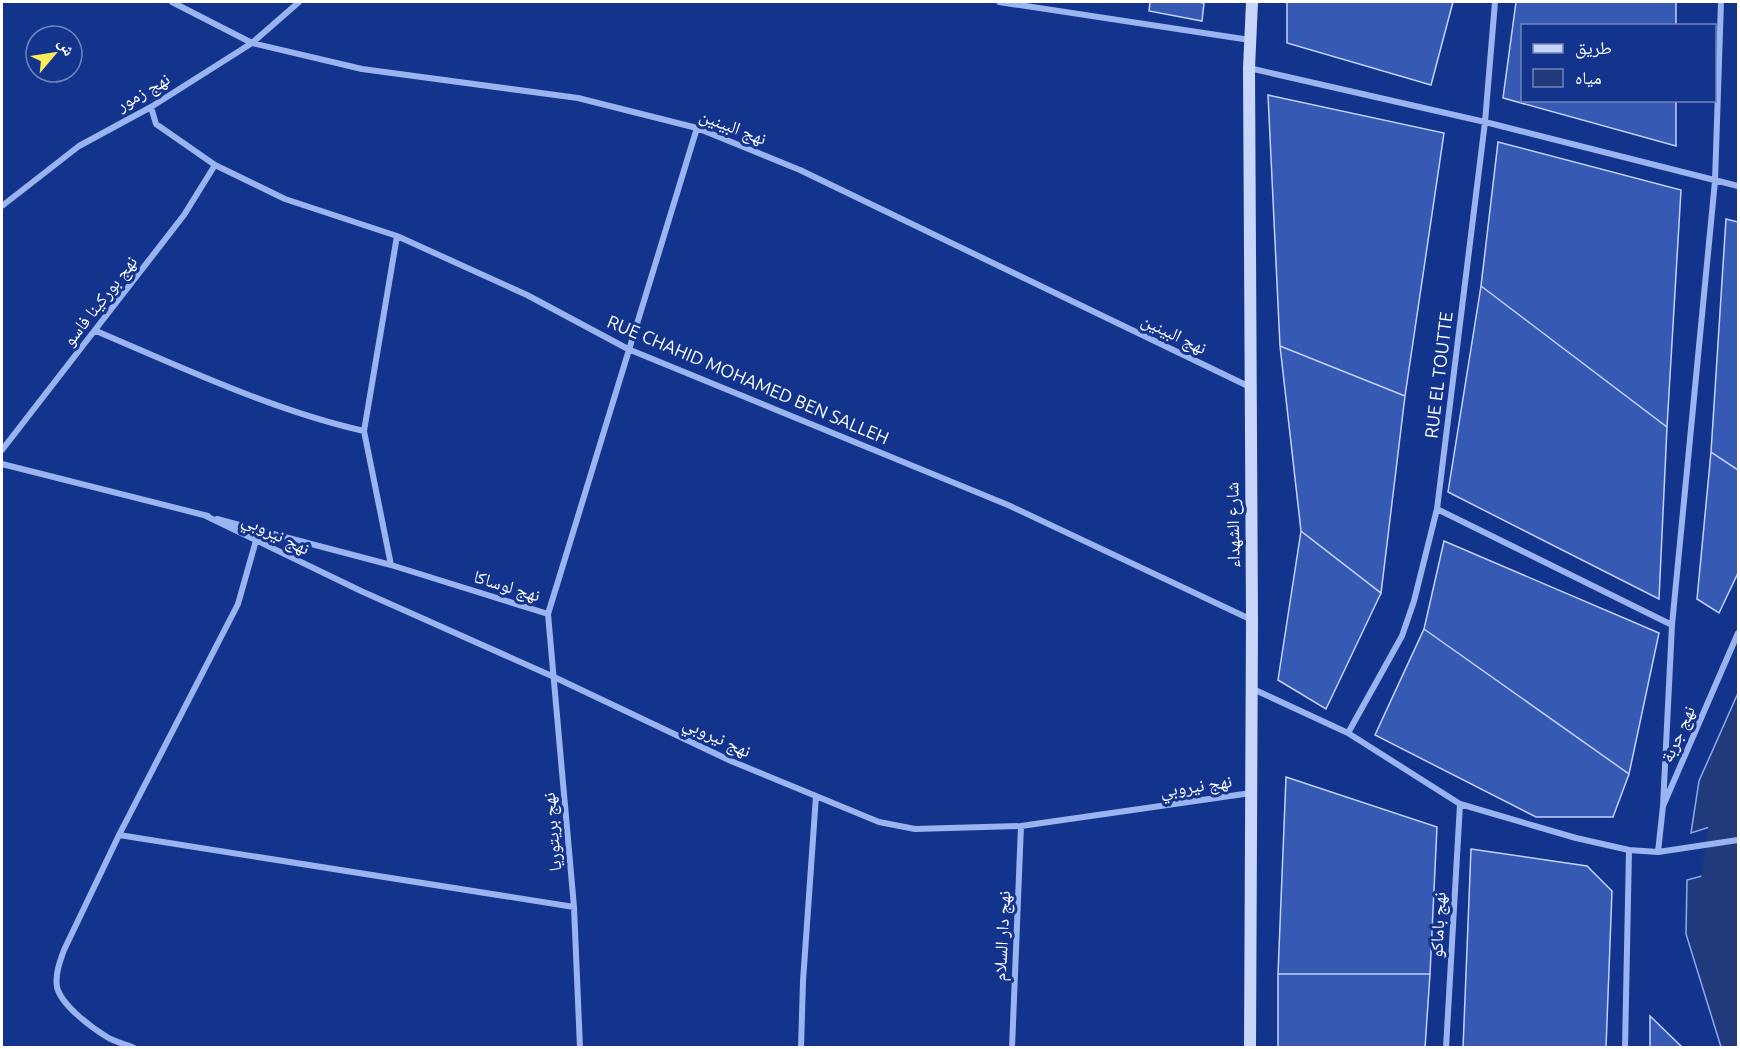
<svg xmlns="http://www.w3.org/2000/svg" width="1740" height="1049" font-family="Ubuntu,'Noto Naskh Arabic',sans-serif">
	<rect width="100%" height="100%" fill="#12348c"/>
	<path fill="#213a7c" stroke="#8cabf4" stroke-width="1.5" d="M 1738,693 L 1738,818 L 1691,833 L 1699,781 Z
		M 1738,866 L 1738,1047 L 1721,1047 L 1686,934 L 1687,880 Z"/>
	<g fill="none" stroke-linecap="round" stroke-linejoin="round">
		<path stroke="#213a7c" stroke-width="52" d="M 1738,801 L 1722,916 L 1738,967"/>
	</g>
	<path fill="#365ab3" stroke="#c1d2fc" stroke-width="1.5" d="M 1150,2 L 1197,2 L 1204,3 L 1202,21 L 1149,11 Z
		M 1287,2 L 1453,2 L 1431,85 L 1287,43 Z
		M 1516,2 L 1676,2 L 1676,26 L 1522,26 L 1522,100 L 1676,100 L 1676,146 L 1503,98 Z
		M 1268,95 L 1444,133 L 1405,396 L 1280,346 Z
		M 1498,142 L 1681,190 L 1667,427 L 1481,286 Z
		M 1726,219 L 1738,222 L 1738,470 L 1711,452 Z
		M 1481,286 L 1667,427 L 1659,599 L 1448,492 Z
		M 1280,346 L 1405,396 L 1381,593 L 1301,531 Z
		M 1711,452 L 1738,470 L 1738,573 L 1719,613 L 1697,599 Z
		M 1301,531 L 1381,593 L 1326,709 L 1278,680 Z
		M 1444,541 L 1659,633 L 1629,774 L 1424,629 Z
		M 1424,629 L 1629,774 L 1613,817 L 1536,817 L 1375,735 Z
		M 1286,777 L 1437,827 L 1430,974 L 1278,974 Z
		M 1471,849 L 1587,866 L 1612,891 L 1606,1048 L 1463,1048 Z
		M 1278,974 L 1430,974 L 1425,1048 L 1278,1048 Z
		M 1650,1016 L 1683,1048 L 1650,1048 Z"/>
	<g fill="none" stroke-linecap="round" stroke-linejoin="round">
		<path stroke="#9ab3f1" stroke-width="6" d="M 172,2 L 252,43 L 362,69 L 578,98 L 697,128 L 800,170 L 1250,387
			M 999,2 L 1250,40
			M 1249,68 L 1485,122 L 1738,186
			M 151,107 L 156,124 L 215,165 L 285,199 L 397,236 L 527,295 L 628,349 L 1008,505 L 1252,620
			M 2,206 L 79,146 L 151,107 L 252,43 L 299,2
			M 96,331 C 181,367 274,411 364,431
			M 2,450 L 184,215 L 215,165
			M 2,464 L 208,516
			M 1437,509 L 1672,625
			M 206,516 L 361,591 L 554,677 L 731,761 L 879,822 L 915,829 L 1021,826 L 1251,793
			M 217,519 L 391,565 L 548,614
			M 391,565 L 364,431 L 397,236
			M 1253,689 L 1348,733 L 1460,804 L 1576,838 L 1629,850 L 1658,852 L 1738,840
			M 1348,733 L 1402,636 L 1414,601 L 1437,509 L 1485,122 L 1495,2
			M 1663,806 L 1672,625 L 1715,181 L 1721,2
			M 119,835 L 574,907
			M 1658,852 L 1663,806 L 1738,633
			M 134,1048 C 125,1044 115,1042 107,1037 C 92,1028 61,1005 57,987 C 55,974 60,961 64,950 L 119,835 L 238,604 L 259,530
			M 580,1048 L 574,907 L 548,614 L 697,128
			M 801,1048 L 803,981 L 816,796
			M 1012,1048 L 1021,826
			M 1446,1048 L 1460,804
			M 1625,1048 L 1629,850"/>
		<path stroke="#c8d6fc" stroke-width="12" d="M 1250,1048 L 1252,620 L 1249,68 L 1252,2"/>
	</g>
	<g text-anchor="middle" stroke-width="6" stroke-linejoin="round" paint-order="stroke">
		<g font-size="18" fill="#fff" stroke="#12348c">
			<text transform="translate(143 92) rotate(-30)" y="6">نهج زمور</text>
			<text transform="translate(733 127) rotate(21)" y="6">نهج البينين</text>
			<text transform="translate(100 301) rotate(-52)" y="6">نهج بوركينا فاسو</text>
			<text transform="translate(1174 334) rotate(26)" y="6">نهج البينين</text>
			<text transform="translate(1439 375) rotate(-83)" y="6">RUE EL TOUTTE</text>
			<text transform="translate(748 380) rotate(23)" y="6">RUE CHAHID MOHAMED BEN SALLEH</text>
			<text transform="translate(1233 525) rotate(-91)" y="6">شارع الشهداء</text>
			<text transform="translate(276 534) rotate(26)" y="6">نهج نيروبي</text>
			<text transform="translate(507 586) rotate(17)" y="6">نهج لوساكا</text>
			<text transform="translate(1678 734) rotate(-66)" y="6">نهج جربة</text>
			<text transform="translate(717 737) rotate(25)" y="6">نهج نيروبي</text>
			<text transform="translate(1196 786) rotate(-8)" y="6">نهج نيروبي</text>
			<text transform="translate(552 832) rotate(-95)" y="6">نهج بريتوريا</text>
			<text transform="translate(1438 925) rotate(-87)" y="6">نهج باماكو</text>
			<text transform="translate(1002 936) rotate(-87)" y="6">نهج دار السلام</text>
		</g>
	</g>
	<rect width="1740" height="1049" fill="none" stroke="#ffffff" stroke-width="6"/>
	<rect x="1521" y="24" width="195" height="78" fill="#12348c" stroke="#7185ba" stroke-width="1.5"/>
	<rect x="1533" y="44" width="30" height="9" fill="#c8d6fc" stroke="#7185ba" stroke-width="1.5"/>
	<text x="1575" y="54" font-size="18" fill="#ffffff">طريق</text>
	<rect x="1533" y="69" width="30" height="18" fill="#213a7c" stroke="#7185ba" stroke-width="1.5"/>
	<text x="1575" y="84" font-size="18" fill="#ffffff">مياه</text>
	<g transform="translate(54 54) rotate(61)"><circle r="28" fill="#12348c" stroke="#7185ba" stroke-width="1.5"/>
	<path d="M0-4.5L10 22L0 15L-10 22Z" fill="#ffea5a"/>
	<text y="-9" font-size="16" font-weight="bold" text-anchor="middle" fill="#ffffff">ش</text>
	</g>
</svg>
